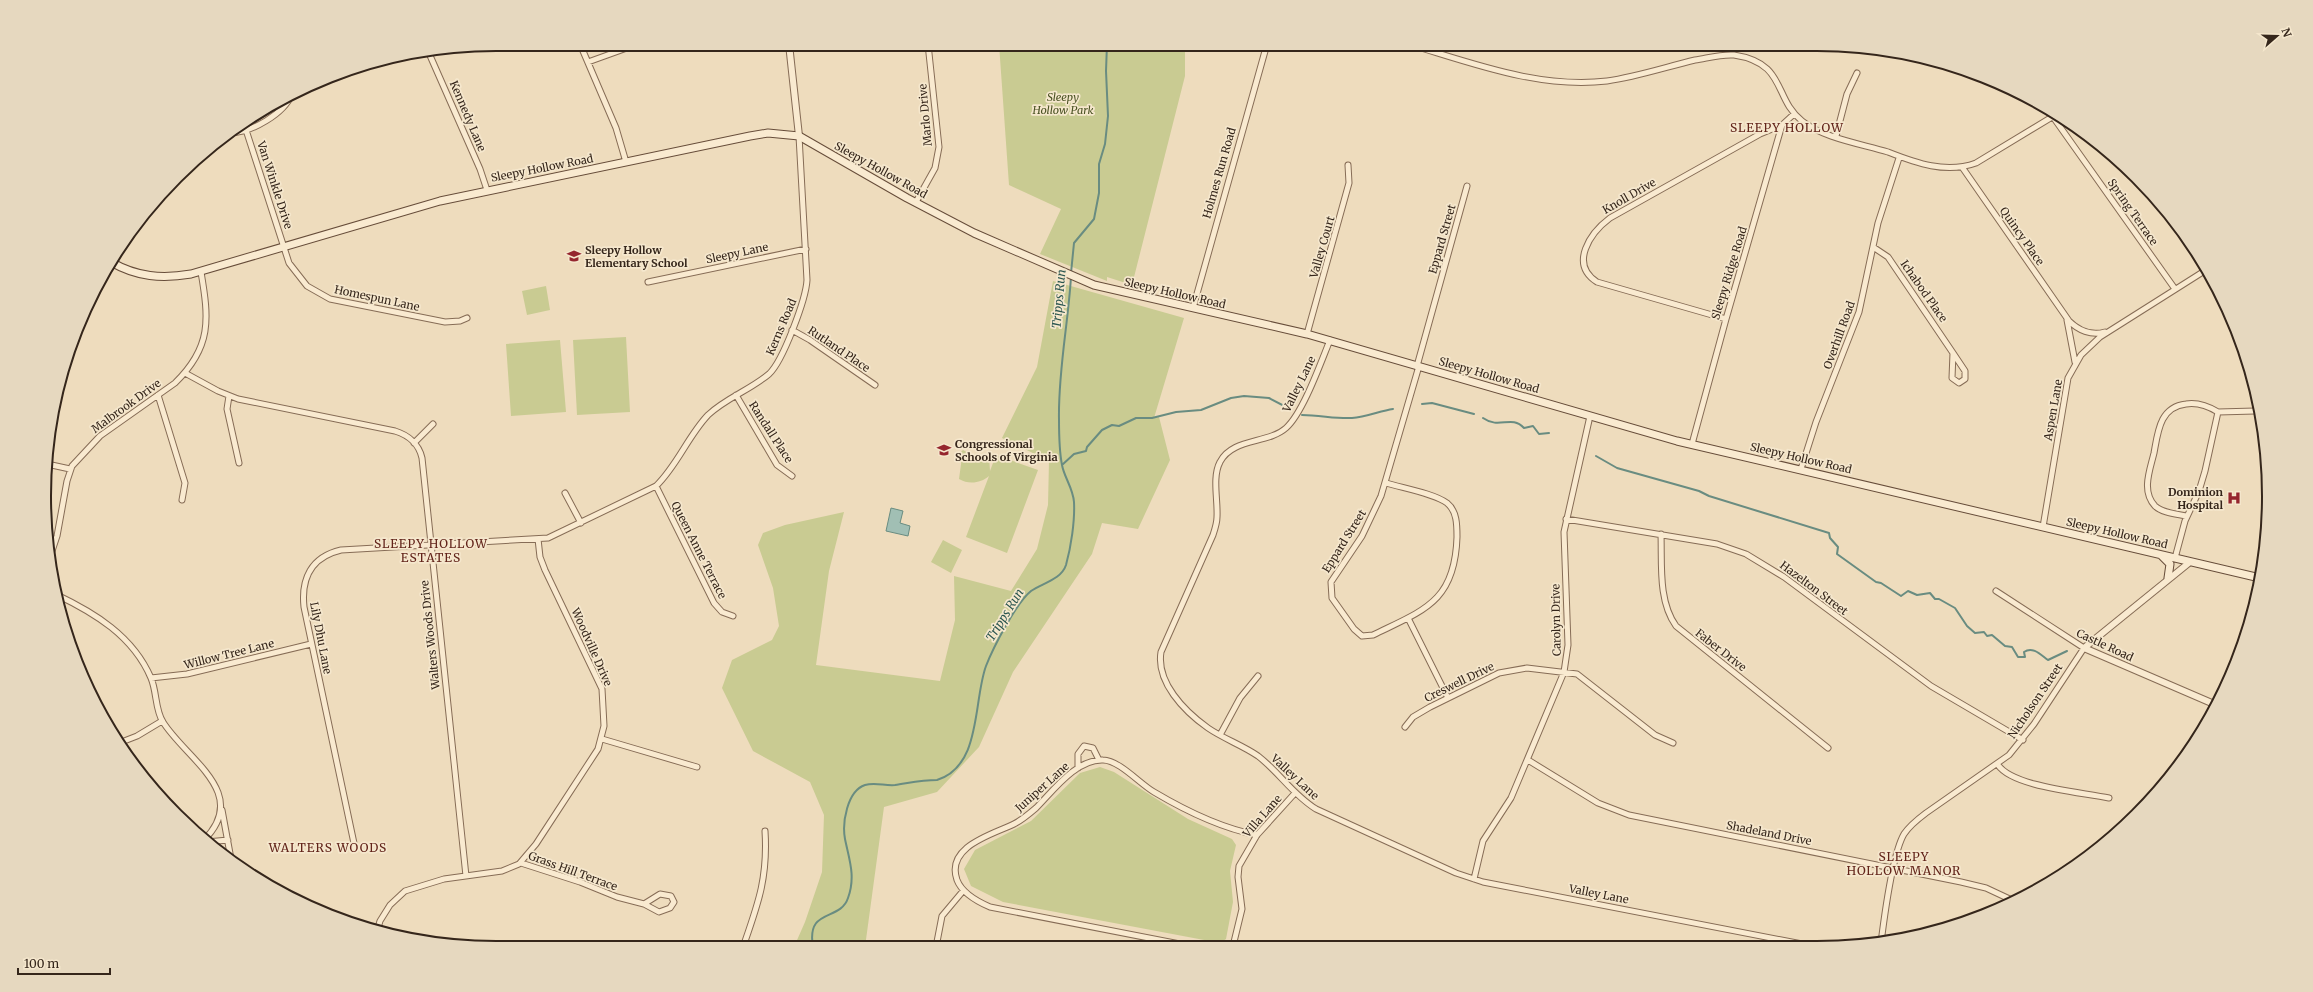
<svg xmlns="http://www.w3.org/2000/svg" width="2313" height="992" font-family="Merriweather,serif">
	<rect width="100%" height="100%" fill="#eedcbd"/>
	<path fill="#c9cb92" d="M 999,44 L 1185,44 L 1185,76 L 1132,285 L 1107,277 L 1107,281 L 1040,254 L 1061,209 L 1009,185 Z
		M 1053,281 L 1184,318 L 1154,418 L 1159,417 L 1170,460 L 1138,529 L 1102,523 L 1092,554 L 1013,672 L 979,747 L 937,792 L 884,807 L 865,947 L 794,947 L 805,922 L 822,872 L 824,815 L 810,782 L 753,751 L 722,688 L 732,660 L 772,640 L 779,626 L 773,588 L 758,545 L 763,533 L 785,525 L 844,512 L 829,571 L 816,665 L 940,681 L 955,620 L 954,576 L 1011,591 L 1037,549 L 1048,505 L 1049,461 L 1002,438 L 1037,367 Z
		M 546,286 L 550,310 L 527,315 L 522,291 Z
		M 626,337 L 630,412 L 577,415 L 573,340 Z
		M 560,340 L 566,412 L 511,416 L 506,344 Z
		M 963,450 L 968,453 L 989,457 L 990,471 L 996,455 L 1038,470 L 1007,553 L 966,537 L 989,476 C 981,483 969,485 959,479 L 962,457 L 961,452 Z
		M 943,540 L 962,550 L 951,573 L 931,562 Z
		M 1100,767 L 1114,772 L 1188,819 L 1232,839 L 1236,845 L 1230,871 L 1233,902 L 1226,939 L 1220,943 L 1003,902 L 971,886 L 964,869 L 975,850 L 1031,821 L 1080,773 Z"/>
	<path fill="#a1bfb4" stroke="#698c81" d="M 891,508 L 903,511 L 900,523 L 910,526 L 908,536 L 886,531 Z"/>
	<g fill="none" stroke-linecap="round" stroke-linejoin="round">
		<path stroke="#698c81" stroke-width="2" d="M 1071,273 L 1074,243 L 1094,219 L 1099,193 L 1099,164 L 1105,144 L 1108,116 L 1106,71 L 1107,44
			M 1422,404 L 1432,403 L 1474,414
			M 1302,415 C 1320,415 1336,419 1352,418 C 1366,417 1380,411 1393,409
			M 1483,418 C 1500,430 1511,414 1524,428 L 1533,426 L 1539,434 L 1549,433
			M 1596,456 L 1617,468 L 1699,491 L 1709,496 L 1829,533 L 1830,538 L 1838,547 L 1837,554 L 1876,582 L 1881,583 L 1901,596 L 1908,591 L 1917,595 L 1930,593 L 1935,599 L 1939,599 L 1955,608 L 1967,626 L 1975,633 L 1984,632 L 1987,636 L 1992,635 L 2005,646 L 2012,647 L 2018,657 L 2025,657 L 2024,652 C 2033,646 2041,655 2048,660 L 2067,651
			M 1062,465 L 1074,454 L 1086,451 L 1087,447 L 1102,430 L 1112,425 L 1119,426 L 1136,418 L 1152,418 L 1176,412 L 1201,410 L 1231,398 L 1244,396 L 1269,398 L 1290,409
			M 813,947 C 806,907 840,922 848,898 C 856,876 849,859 845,839 C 842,823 847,791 865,785 C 875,782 885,786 895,785 C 909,783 922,780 937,780 C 982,766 973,701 986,666 C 993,648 1016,603 1031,591 C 1042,583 1061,580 1066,565 C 1071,547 1075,521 1074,502 C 1073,488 1064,477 1062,465 C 1059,450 1059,434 1059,419 C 1058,372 1068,325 1071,277"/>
		<defs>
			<path id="minor" d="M 580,44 L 616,128 L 626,162
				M 1408,44 C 1472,63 1539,89 1607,81 C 1636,77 1666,67 1695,60 C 1708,58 1721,54 1734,55 C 1787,63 1773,98 1802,121 C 1823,138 1862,144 1888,152 C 1916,163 1946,174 1976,163 L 2057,114
				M 428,51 L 480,169 L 487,190
				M 588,62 L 638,44
				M 2046,107 L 2175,289
				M 246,130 L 289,263 L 307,286 L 330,299 L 445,322 L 460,321 L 467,318
				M 231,133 C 252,132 284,114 292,94
				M 1836,136 L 1847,94 L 1857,73
				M 1962,167 L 2069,321 C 2078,330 2091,336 2105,332
				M 916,202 L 935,168 L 939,147 L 928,44
				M 1873,247 L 1888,257 L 1953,353
				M 648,282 L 806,249
				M 1193,308 L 1267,44
				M 1726,319 L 1597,282 C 1569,264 1590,233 1610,218 L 1760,134 L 1782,125
				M 2067,320 L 2075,362
				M 2231,321 L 2232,322
				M 792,330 L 810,340 L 875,385
				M 1307,334 L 1349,183 L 1348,165
				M 1330,340 C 1321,362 1303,413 1286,428 C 1268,444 1232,438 1220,462 C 1212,477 1218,500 1217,517 C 1217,523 1215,529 1213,535 L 1161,652 C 1156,682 1184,711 1208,728 C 1224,739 1242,745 1258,756 C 1279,772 1293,795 1316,809 L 1456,873 L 1483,882 L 1802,944
				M 1953,353 L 1965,371 L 1965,379 L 1959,383 L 1952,378 Z
				M 1417,366 L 1467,186
				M 185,373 L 218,391 L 238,399 L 395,431 C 408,435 419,444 422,458 L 466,876
				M 158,395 L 185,483 L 182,500
				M 736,395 L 777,465 L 792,476
				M 229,396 L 227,409 L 239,463
				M 2218,412 L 2255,411
				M 414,443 L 433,424
				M 1692,444 L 1726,319 L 1782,125 L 1794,114
				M 47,464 L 70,469
				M 1801,469 L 1816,422 L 1859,312 L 1878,223 L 1899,158
				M 1386,483 C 1402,488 1433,493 1447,503 C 1457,511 1457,525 1457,537 C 1455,602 1424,610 1373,635 L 1362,636 L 1354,629 L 1332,598 L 1331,582 L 1362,536 L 1381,496 L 1419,366
				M 656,486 L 714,603 L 722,612 L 733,616
				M 565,493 L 581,523
				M 1566,519 L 1717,544 L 1746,554 L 1784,577 L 1931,686 L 2023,740
				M 2043,527 L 2068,378 L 2081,355 L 2100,337 L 2206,270
				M 1661,534 C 1662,564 1658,601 1676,626 L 1828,748
				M 50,557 L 57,536 L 67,481 L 72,466 L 100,436 L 175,383 C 212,347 209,319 201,272
				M 2175,558 L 2185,521 L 2199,491 L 2205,471 L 2218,412 C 2208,406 2198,402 2186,404 C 2160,407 2158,431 2154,453 C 2150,470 2141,491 2155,506 C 2162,513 2177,514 2186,516
				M 55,594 C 95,613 133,636 151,678 C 157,692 155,710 163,722 C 186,759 251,793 204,840
				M 1408,618 L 1448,698
				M 151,678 L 187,674 L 311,644
				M 1405,727 L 1413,717 L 1430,707 L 1499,673 L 1527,668 L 1577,674 L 1655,735 L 1673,743
				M 1220,735 L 1240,698 L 1258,676
				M 602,739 L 697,767
				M 119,743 L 137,736 L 162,721
				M 1528,760 L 1598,803 L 1629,815 L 1961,882 L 1986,888 L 2016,902
				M 1998,765 C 2013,787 2081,792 2109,798
				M 1078,768 L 1078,754 L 1084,746 L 1093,748 L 1099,760
				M 222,810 L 231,859
				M 207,842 L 228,840
				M 355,848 L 304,607 C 301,579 311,557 341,550 L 548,538 L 656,486 C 677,466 688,436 708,415 C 726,398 750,390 769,374 C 783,361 806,299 807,280 L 799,136
				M 521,863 L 580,882 L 617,897 L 644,904
				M 1474,879 L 1483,841 L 1511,798 L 1564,672 L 1568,645 L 1564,532 L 1590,416
				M 660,894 L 671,896 L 674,902 L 670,908 L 659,912 L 644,904 Z
				M 377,931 L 380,921 L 390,905 L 405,891 L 444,879 L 502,871 L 519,864 L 536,844 L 598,749 L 604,726 L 602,689 L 545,570 L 540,557 L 538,539
				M 1881,943 C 1884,919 1893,853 1904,834 C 1910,825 1918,819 1926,813 L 2009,755 L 2034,724 L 2084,648 L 1996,591
				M 1190,946 L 990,907 C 976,901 962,893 957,880 C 945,846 994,834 1014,824 C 1022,820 1029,814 1036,808 C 1053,791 1076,759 1103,760 C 1119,760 1140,784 1154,792 C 1186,811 1220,828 1257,835
				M 1233,946 L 1242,909 L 1238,877 L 1239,866 L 1257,835 L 1295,793
				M 743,947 C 758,904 768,878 765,831
				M 936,947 L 942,916 L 963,891"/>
			<path id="tertiary" d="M 789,44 L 799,136
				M 2190,562 L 2084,648 L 2214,704"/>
			<path id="secondary" d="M 111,262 C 137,277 162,279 191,274 L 440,201 L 750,136 L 768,133 L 799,136 L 907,198 L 974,233 L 1094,285 L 1307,334 L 1677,441 L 2260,578
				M 2161,555 L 2170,564 L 2168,578"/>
		</defs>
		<use href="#minor" stroke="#866c56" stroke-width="7"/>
		<use href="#tertiary" stroke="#866c56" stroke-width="8"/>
		<use href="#secondary" stroke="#674d3a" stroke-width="9"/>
		<use href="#minor" stroke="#f9ead0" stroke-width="5"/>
		<use href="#tertiary" stroke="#f9ead0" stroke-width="6"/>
		<use href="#secondary" stroke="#f9ead0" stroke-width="7"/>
	</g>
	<defs>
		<symbol id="school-bare" viewBox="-9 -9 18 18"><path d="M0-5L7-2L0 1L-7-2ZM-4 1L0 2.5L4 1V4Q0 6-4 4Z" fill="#95262e" stroke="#f5e7cd" stroke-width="2.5" paint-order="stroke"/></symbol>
		<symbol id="hospital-bare" viewBox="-9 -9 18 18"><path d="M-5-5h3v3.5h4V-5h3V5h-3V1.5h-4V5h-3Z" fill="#95262e" stroke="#f5e7cd" stroke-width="2.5" paint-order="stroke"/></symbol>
	</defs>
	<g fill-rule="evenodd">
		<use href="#school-bare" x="564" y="246" width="20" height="20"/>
		<use href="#school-bare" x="934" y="440" width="20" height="20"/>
		<use href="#hospital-bare" x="2224" y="488" width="20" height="20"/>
	</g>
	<g text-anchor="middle" stroke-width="3.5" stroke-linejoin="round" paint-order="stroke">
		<g font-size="11" font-style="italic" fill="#495122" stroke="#f5e7cd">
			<text x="1063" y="101">Sleepy<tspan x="1063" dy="13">Hollow Park</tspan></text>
		</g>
		<g font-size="11" fill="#35261b" stroke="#f5e7cd">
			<text transform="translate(925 115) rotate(-95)" y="4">Marlo Drive</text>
			<text transform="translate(468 116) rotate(67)" y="4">Kennedy Lane</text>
			<text transform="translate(542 168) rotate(-11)" y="4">Sleepy Hollow Road</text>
			<text transform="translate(881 170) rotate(29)" y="4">Sleepy Hollow Road</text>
			<text transform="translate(1219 173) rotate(-74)" y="4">Holmes Run Road</text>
			<text transform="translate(275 185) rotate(72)" y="4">Van Winkle Drive</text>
			<text transform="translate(1629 196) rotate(-30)" y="4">Knoll Drive</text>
			<text transform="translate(2133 212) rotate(55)" y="4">Spring Terrace</text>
			<text transform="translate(2022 236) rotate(55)" y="4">Quincy Place</text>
			<text transform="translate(1442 239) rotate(-74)" y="4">Eppard Street</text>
			<text transform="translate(1322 247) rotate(-74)" y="4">Valley Court</text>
			<text transform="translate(737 253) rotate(-12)" y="4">Sleepy Lane</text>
			<text transform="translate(1729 273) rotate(-73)" y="4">Sleepy Ridge Road</text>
			<text transform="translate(1924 291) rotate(55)" y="4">Ichabod Place</text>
			<text transform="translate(1175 293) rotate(13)" y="4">Sleepy Hollow Road</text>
			<text transform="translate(377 298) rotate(12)" y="4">Homespun Lane</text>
			<text transform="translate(781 327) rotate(-67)" y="4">Kerns Road</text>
			<text transform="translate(1839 335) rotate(-70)" y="4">Overhill Road</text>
			<text transform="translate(839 349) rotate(34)" y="4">Rutland Place</text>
			<text transform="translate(1489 375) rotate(16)" y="4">Sleepy Hollow Road</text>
			<text transform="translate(1299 384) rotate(-64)" y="4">Valley Lane</text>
			<text transform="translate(126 406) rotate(-36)" y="4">Malbrook Drive</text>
			<text transform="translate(2053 410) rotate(-80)" y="4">Aspen Lane</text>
			<text transform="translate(771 432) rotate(57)" y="4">Randall Place</text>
			<text transform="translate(1801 458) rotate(13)" y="4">Sleepy Hollow Road</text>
			<text transform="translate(2117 533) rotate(13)" y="4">Sleepy Hollow Road</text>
			<text transform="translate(1344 541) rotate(-58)" y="4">Eppard Street</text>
			<text transform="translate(699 550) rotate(63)" y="4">Queen Anne Terrace</text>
			<text transform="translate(1814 588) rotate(37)" y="4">Hazelton Street</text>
			<text transform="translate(1556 620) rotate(-91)" y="4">Carolyn Drive</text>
			<text transform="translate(430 635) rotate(-96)" y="4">Walters Woods Drive</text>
			<text transform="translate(321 638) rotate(79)" y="4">Lily Dhu Lane</text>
			<text transform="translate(2105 645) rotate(25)" y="4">Castle Road</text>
			<text transform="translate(592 647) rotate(66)" y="4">Woodville Drive</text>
			<text transform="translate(1721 650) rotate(38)" y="4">Faber Drive</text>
			<text transform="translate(229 654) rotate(-14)" y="4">Willow Tree Lane</text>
			<text transform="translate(1459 682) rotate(-26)" y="4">Creswell Drive</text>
			<text transform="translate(2035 701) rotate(-56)" y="4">Nicholson Street</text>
			<text transform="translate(1295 777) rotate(43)" y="4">Valley Lane</text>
			<text transform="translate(1042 787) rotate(-42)" y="4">Juniper Lane</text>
			<text transform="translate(1262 816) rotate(-49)" y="4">Villa Lane</text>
			<text transform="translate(1769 833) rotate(11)" y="4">Shadeland Drive</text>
			<text transform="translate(573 871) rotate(20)" y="4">Grass Hill Terrace</text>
			<text transform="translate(1599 894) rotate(11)" y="4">Valley Lane</text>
		</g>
		<g font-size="11" font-weight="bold" fill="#35261b" stroke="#f5e7cd" text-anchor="start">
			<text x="585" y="254">Sleepy Hollow<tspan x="585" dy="13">Elementary School</tspan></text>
			<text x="955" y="448">Congressional<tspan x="955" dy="13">Schools of Virginia</tspan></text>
			<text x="2223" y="496" text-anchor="end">Dominion<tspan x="2223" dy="13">Hospital</tspan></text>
		</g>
		<g font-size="12" letter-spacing="1" fill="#62241a" stroke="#f5e7cd">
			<text x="1787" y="132">SLEEPY HOLLOW</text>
			<text x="431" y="548">SLEEPY HOLLOW<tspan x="431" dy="14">ESTATES</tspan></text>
			<text x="328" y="852">WALTERS WOODS</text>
			<text x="1904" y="861">SLEEPY<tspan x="1904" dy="14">HOLLOW MANOR</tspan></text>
		</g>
		<g font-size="12" font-style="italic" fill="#2a554f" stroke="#f5e7cd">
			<text transform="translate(1059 299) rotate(-85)" y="4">Tripps Run</text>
			<text transform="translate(1005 615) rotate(-58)" y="4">Tripps Run</text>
		</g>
	</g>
	<path d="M0 0H2313V992H0ZM496 51H1817A445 445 0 0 1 2262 496V496A445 445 0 0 1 1817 941H496A445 445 0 0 1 51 496V496A445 445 0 0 1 496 51Z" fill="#e6d8bf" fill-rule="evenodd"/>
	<path fill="none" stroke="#35261b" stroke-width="2" d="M496 51H1817A445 445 0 0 1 2262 496V496A445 445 0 0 1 1817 941H496A445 445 0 0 1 51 496V496A445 445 0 0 1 496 51Z"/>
	<g transform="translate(2277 36) rotate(70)" stroke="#f5e7cd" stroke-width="3" paint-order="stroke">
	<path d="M0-3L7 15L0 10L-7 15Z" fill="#35261b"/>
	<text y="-6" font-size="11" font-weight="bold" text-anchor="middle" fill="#35261b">N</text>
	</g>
	<path d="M18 968v6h92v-6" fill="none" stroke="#35261b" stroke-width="2"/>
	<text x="24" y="968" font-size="12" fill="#35261b" stroke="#f5e7cd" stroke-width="3" paint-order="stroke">100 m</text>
</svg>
